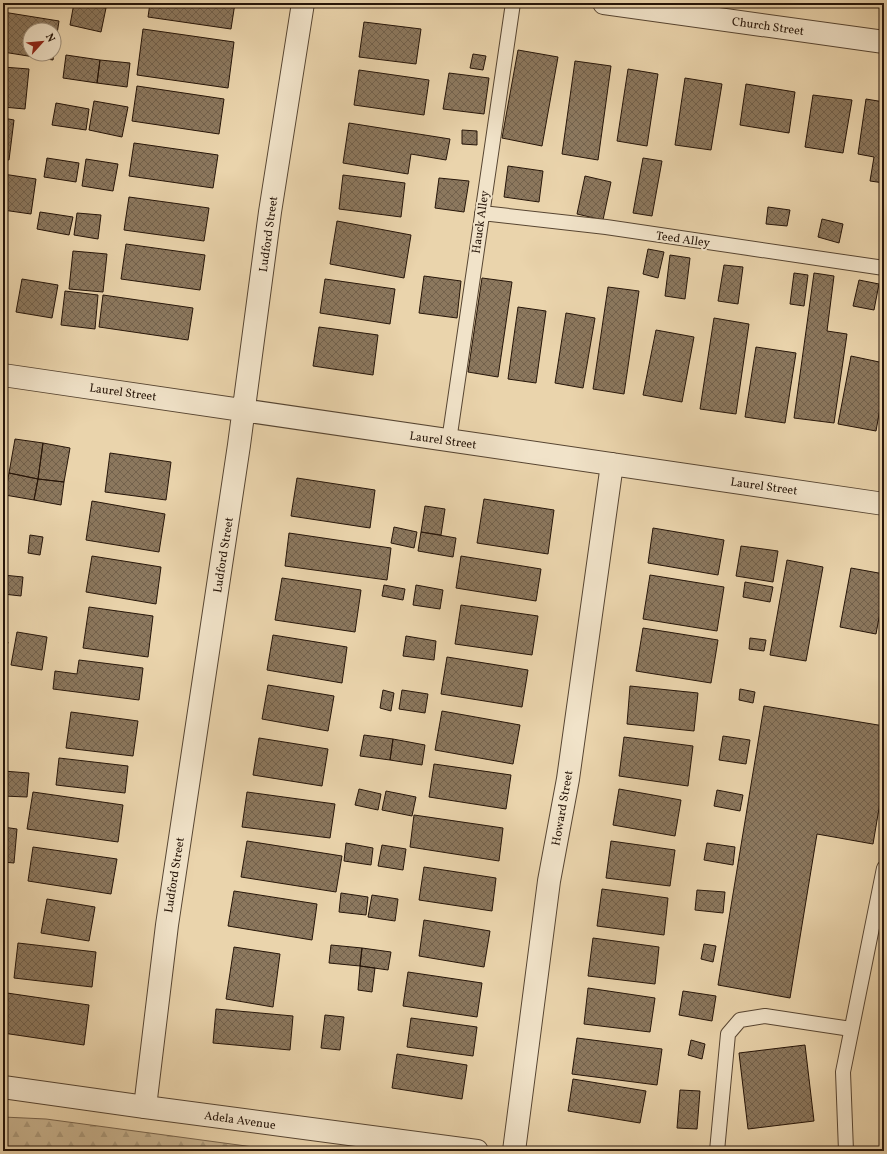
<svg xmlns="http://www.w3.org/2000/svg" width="887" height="1154" font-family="Vollkorn,serif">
	<defs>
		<pattern id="forest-firs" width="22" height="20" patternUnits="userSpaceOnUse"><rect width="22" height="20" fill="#c9b490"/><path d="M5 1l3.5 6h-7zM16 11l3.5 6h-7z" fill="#ac9a7b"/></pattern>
		<pattern id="building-cross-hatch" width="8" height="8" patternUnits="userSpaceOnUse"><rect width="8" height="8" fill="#8c785e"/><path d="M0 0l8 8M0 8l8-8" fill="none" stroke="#72614c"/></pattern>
	</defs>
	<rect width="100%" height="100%" fill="#ead4ac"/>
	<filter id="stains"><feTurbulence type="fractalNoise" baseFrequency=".005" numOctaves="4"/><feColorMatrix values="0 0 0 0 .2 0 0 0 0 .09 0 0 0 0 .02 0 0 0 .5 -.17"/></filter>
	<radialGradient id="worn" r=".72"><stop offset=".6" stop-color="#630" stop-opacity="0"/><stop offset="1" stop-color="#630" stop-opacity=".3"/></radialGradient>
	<path fill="url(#forest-firs)" stroke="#78644c" d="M 3,1117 L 46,1119 L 283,1151 L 3,1151 Z"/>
	<path fill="url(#building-cross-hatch)" stroke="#261509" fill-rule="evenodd" d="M 74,3 L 84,3 L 106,8 L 101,32 L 70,25 Z
		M 150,3 L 235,3 L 231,29 L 148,17 Z
		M 3,12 L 59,21 L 53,60 L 3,52 ZM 30,30 L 54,30 L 54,54 L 30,54 Z
		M 364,22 L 421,29 L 416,64 L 359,57 Z
		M 143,29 L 234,42 L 228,88 L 137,75 Z
		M 518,50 L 558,57 L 542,146 L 502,138 Z
		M 473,54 L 486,56 L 483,70 L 470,68 Z
		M 66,55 L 100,60 L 97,83 L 63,78 Z
		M 100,60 L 130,63 L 127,87 L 97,83 Z
		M 575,61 L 611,66 L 598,160 L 562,154 Z
		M 3,67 L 29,69 L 25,109 L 3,107 Z
		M 628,69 L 658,74 L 647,146 L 617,141 Z
		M 359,70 L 429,80 L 424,115 L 354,105 Z
		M 449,73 L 489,78 L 484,114 L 443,109 Z
		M 685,78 L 722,84 L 711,150 L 675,145 Z
		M 746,84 L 795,92 L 789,133 L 740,125 Z
		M 137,86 L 224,99 L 219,134 L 132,121 Z
		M 813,95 L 852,100 L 843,153 L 805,147 Z
		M 866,99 L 884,102 L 884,183 L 870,181 L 874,157 L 858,154 Z
		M 94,101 L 128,107 L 122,137 L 89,130 Z
		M 56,103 L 89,109 L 86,130 L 52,125 Z
		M 3,118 L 14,120 L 9,160 L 3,159 Z
		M 349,123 L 450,139 L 446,160 L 411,154 L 408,174 L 343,163 Z
		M 462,130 L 477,131 L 477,145 L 462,144 Z
		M 134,143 L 218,155 L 213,188 L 129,176 Z
		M 47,158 L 79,163 L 76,182 L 44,177 Z
		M 643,158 L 662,161 L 652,216 L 633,213 Z
		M 86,159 L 118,164 L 113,191 L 82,186 Z
		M 508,166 L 543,171 L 539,202 L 504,197 Z
		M 3,174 L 36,179 L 31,214 L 3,210 Z
		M 343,175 L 405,183 L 401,217 L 339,209 Z
		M 585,176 L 611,182 L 603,220 L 577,214 Z
		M 439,178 L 469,181 L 464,212 L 435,208 Z
		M 129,197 L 209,208 L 204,241 L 124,230 Z
		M 768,207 L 790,210 L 787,226 L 766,224 Z
		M 40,212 L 73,217 L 69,235 L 37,229 Z
		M 77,213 L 101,215 L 98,239 L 74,235 Z
		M 822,219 L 843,224 L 839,243 L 818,237 Z
		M 337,221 L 411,235 L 404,278 L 330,264 Z
		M 3,225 L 6,225 L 3,243 Z
		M 126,244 L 205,255 L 200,290 L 121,279 Z
		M 648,249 L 664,252 L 658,278 L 643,274 Z
		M 73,251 L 107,254 L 103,292 L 69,289 Z
		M 670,255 L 690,258 L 685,299 L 665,296 Z
		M 724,265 L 743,267 L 738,304 L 718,301 Z
		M 794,273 L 808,275 L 804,306 L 790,304 Z
		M 814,273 L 834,276 L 827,331 L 847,334 L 834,423 L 794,418 Z
		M 424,276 L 461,281 L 457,318 L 419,313 Z
		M 482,278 L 512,282 L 498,377 L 468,372 Z
		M 22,279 L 58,285 L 52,318 L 16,312 Z
		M 325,279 L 395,289 L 390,324 L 320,313 Z
		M 859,280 L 879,284 L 874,310 L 853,306 Z
		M 608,287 L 639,291 L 624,394 L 593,389 Z
		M 65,291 L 98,295 L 95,329 L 61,325 Z
		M 103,295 L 193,308 L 188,340 L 99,327 Z
		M 518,307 L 546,311 L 536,383 L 508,379 Z
		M 566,313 L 595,318 L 583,388 L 555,383 Z
		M 714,318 L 749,324 L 736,414 L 700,409 Z
		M 319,327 L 378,335 L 373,375 L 313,366 Z
		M 656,330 L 694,337 L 682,402 L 643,395 Z
		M 756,347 L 796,353 L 785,423 L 745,417 Z
		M 851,356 L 884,363 L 884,386 L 876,431 L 838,424 Z
		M 15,439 L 43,443 L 38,479 L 9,473 Z
		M 43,443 L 70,448 L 64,482 L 38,479 Z
		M 110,453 L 171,462 L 166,500 L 105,492 Z
		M 9,473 L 38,479 L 34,500 L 5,495 Z
		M 297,478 L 375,490 L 370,528 L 291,516 Z
		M 38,479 L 64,482 L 61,505 L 34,500 Z
		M 484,499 L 554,510 L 548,554 L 477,543 Z
		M 92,501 L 165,514 L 159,552 L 86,540 Z
		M 425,506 L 445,509 L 441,535 L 421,532 Z
		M 394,527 L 417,532 L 414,548 L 391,543 Z
		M 653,528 L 724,540 L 718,575 L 648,563 Z
		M 421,532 L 456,538 L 453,557 L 418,551 Z
		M 289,533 L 391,548 L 387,580 L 285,566 Z
		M 30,535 L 43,537 L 40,555 L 28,553 Z
		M 741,546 L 778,551 L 773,582 L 736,576 Z
		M 92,556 L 161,567 L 156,604 L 86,592 Z
		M 461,556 L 541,569 L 536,601 L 456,588 Z
		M 787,560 L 823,567 L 806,661 L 770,655 Z
		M 851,568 L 884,574 L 884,591 L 876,634 L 840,627 Z
		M 3,575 L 23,577 L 21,596 L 3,594 Z
		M 650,575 L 724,587 L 717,631 L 643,619 Z
		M 282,578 L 361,590 L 355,632 L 275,620 Z
		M 745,582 L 773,587 L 770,602 L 743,597 Z
		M 384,585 L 405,589 L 403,600 L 382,596 Z
		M 416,585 L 443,590 L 440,609 L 413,605 Z
		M 461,605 L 538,616 L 532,655 L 455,644 Z
		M 89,607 L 153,616 L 148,657 L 83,648 Z
		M 643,628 L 718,640 L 711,683 L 636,671 Z
		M 17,632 L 47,637 L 42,670 L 11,665 Z
		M 273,635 L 347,647 L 342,683 L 267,670 Z
		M 406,636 L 436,641 L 434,660 L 403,656 Z
		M 750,638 L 766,640 L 764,651 L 749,649 Z
		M 3,641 L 8,642 L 3,663 Z
		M 447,657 L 528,670 L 522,707 L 441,694 Z
		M 79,660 L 143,668 L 139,700 L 53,689 L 55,671 L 77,674 Z
		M 268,685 L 334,696 L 328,731 L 262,719 Z
		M 630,686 L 698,693 L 694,731 L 627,724 Z
		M 740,689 L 755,692 L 753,703 L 739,700 Z
		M 383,690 L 394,693 L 391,711 L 380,708 Z
		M 402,690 L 428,694 L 425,713 L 399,709 Z
		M 764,706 L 884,726 L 884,779 L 873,844 L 817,834 L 790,998 L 718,985 Z
		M 442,711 L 520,725 L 513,764 L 435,750 Z
		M 71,712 L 138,721 L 133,756 L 66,748 Z
		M 364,735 L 393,739 L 390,760 L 360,756 Z
		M 723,736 L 750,740 L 746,764 L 719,760 Z
		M 624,737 L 693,746 L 688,786 L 619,776 Z
		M 259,738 L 328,749 L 322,786 L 253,775 Z
		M 393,739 L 425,745 L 422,765 L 390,760 Z
		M 59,758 L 128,766 L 125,793 L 56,785 Z
		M 434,764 L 511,775 L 506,809 L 429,797 Z
		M 3,771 L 29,773 L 27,797 L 3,796 Z
		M 359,789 L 381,794 L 378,810 L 355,805 Z
		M 619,789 L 681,800 L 675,836 L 613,825 Z
		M 717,790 L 743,795 L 740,811 L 714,806 Z
		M 386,791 L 416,797 L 412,816 L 382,810 Z
		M 33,792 L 123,805 L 118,842 L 27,829 Z
		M 247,792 L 335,804 L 330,838 L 242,827 Z
		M 414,815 L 503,828 L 499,861 L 410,847 Z
		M 3,827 L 17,829 L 14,863 L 3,862 Z
		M 247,841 L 342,856 L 336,892 L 241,877 Z
		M 611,841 L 675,850 L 670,886 L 606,878 Z
		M 346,843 L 373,848 L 371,865 L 344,861 Z
		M 707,843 L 735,847 L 733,865 L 704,860 Z
		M 382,845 L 406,849 L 403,870 L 378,866 Z
		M 33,847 L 117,859 L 111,894 L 28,881 Z
		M 424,867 L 496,878 L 492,911 L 419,900 Z
		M 602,889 L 668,898 L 664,935 L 597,926 Z
		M 697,890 L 725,892 L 723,913 L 695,910 Z
		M 234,891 L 317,904 L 312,940 L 228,926 Z
		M 341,893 L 368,897 L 366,915 L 339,912 Z
		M 372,895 L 398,899 L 395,921 L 368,917 Z
		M 47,899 L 95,907 L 89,941 L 41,933 Z
		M 424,920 L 490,931 L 484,967 L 419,956 Z
		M 593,938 L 659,947 L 655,984 L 588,976 Z
		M 18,943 L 96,952 L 92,987 L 14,978 Z
		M 704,944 L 716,946 L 713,962 L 701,959 Z
		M 331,945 L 362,948 L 360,966 L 329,963 Z
		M 234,947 L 280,954 L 273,1007 L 226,999 Z
		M 362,948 L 391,952 L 388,970 L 360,966 Z
		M 360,966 L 375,968 L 372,992 L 358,990 Z
		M 408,972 L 482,983 L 477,1017 L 403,1006 Z
		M 588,988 L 655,998 L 650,1032 L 584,1024 Z
		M 683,991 L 716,996 L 712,1021 L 679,1015 Z
		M 7,993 L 89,1005 L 84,1045 L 3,1033 L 3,1022 Z
		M 216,1009 L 293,1016 L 290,1050 L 213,1043 Z
		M 325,1015 L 344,1017 L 340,1050 L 321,1048 Z
		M 411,1018 L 477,1027 L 473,1056 L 407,1047 Z
		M 577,1038 L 662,1049 L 657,1085 L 572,1074 Z
		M 691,1040 L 705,1044 L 702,1059 L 688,1055 Z
		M 805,1045 L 814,1121 L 748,1129 L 739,1053 Z
		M 397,1054 L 467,1065 L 462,1099 L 392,1088 Z
		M 573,1079 L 646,1091 L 640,1123 L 568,1111 Z
		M 680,1090 L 700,1091 L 697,1129 L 677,1128 Z"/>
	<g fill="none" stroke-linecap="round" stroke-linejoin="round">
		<defs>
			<path id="service" d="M 482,213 L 606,227 L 884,268
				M 449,441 L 513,3
				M 717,1151 L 728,1034 L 740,1020 L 765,1016 L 851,1029
				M 846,1151 L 843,1072 L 884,868"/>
			<path id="minor" d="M 604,3 L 884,42
				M 3,375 L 884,504
				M 145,1107 L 167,925 L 239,445 L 270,212 L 303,3
				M 514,1151 L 549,881 L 568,779 L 612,464"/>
			<path id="tertiary" d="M 3,1087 L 145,1107 L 477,1151"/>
		</defs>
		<use href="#service" stroke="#574532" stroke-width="16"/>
		<use href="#minor" stroke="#574532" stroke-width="24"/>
		<use href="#tertiary" stroke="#574532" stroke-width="24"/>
		<use href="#service" stroke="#f1e3c9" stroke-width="14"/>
		<use href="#minor" stroke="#f1e3c9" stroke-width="22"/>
		<use href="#tertiary" stroke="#f1e3c9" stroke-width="22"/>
	</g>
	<g text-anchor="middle" stroke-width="4" stroke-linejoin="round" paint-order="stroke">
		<g font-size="12" fill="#261509" stroke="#f1e3c9">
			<text transform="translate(768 26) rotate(8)" y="4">Church Street</text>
			<text transform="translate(480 222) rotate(-82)" y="4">Hauck Alley</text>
			<text transform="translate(268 234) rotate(-82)" y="4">Ludford Street</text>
			<text transform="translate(683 239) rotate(8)" y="4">Teed Alley</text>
			<text transform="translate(123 392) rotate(8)" y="4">Laurel Street</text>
			<text transform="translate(443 440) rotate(8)" y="4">Laurel Street</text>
			<text transform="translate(764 486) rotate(8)" y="4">Laurel Street</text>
			<text transform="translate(223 555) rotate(-81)" y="4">Ludford Street</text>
			<text transform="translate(562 808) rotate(-80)" y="4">Howard Street</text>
			<text transform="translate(174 875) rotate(-81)" y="4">Ludford Street</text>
			<text transform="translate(240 1120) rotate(8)" y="4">Adela Avenue</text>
		</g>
	</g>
	<rect width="887" height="1154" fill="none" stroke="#ead4ac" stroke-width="16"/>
	<rect x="4" y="4" width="879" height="1146" fill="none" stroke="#261509" stroke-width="2"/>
	<rect x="8" y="8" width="871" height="1138" fill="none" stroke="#261509"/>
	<g transform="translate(42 42) rotate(63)"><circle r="19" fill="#f1e3c9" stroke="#a0917c"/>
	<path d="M0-3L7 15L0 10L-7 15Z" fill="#8f2418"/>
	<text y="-6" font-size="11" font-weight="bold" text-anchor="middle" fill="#261509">N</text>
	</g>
	<rect width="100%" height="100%" filter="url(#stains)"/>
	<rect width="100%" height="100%" fill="url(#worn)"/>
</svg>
